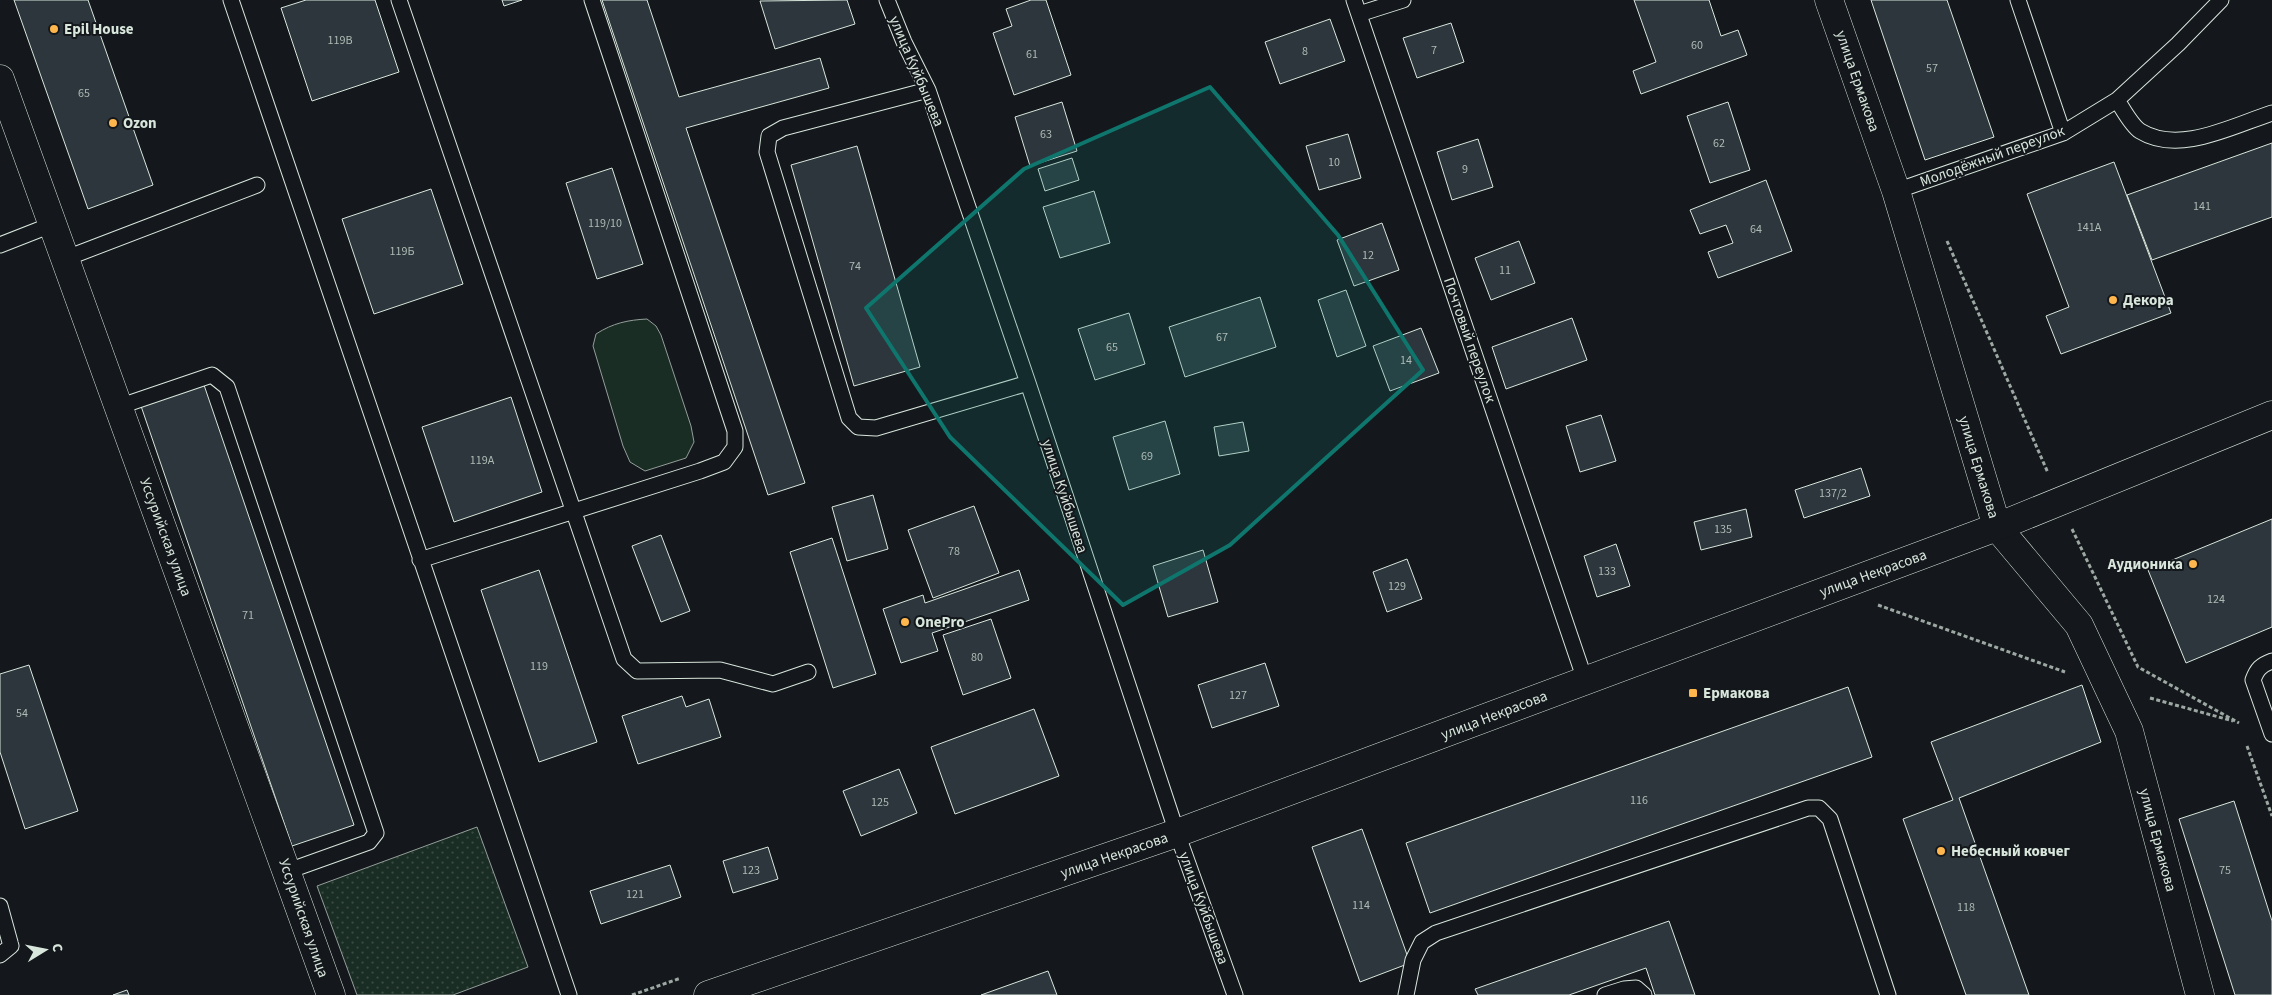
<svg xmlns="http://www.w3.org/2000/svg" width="2272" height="995" font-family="'Source Sans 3',sans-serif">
	<defs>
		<pattern id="park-dots" width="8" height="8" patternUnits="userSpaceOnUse" patternTransform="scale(1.25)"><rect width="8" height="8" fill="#1a2d24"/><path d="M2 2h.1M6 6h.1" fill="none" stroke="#3b4b43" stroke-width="1.8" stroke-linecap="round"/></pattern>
	</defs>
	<rect width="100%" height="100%" fill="#14181c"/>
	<path fill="url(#park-dots)" stroke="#939e99" d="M 477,827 L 528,967 L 453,995 L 357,995 L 317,886 Z"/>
	<path fill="#1a2d24" stroke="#939e99" d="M 647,319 L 656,326 L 661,335 L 691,426 L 694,442 L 686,458 L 645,471 L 630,462 L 623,446 L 593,346 L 596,334 C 613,323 628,320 647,319 Z"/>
	<path fill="#2c363c" stroke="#d8e6dc" d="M 14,0 L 88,0 L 153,185 L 88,209 Z
		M 306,0 L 375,0 L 399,72 L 312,101 L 281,8 Z
		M 502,0 L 522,0 L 504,6 Z
		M 602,0 L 647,0 L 679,97 L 820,58 L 829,88 L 686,128 L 805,483 L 768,495 Z
		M 847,0 L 855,24 L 775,49 L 760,1 Z
		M 1031,0 L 1046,0 L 1071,75 L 1014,95 L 993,33 L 1012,26 L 1006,9 Z
		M 1634,0 L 1709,0 L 1721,36 L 1738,30 L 1747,55 L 1641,94 L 1633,71 L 1656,62 Z
		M 1871,0 L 1947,0 L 1994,137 L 1925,160 Z
		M 1330,19 L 1345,61 L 1280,84 L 1265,42 Z
		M 1451,23 L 1464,62 L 1417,78 L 1403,38 Z
		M 1062,102 L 1077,151 L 1030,166 L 1015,117 Z
		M 1728,102 L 1750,170 L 1710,183 L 1687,116 Z
		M 1348,134 L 1361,178 L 1319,190 L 1306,146 Z
		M 1478,139 L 1493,187 L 1452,200 L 1437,152 Z
		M 2272,143 L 2272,217 L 2152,260 L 2127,195 Z
		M 857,146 L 920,367 L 854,386 L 791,165 Z
		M 1072,158 L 1079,180 L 1045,191 L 1038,169 Z
		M 2114,162 L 2171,313 L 2061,354 L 2046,316 L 2069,307 L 2027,194 Z
		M 612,168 L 643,264 L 597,279 L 566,183 Z
		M 1766,180 L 1792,251 L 1718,278 L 1708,252 L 1733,243 L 1726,225 L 1700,234 L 1690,210 Z
		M 431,189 L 463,284 L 374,314 L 342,219 Z
		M 1094,191 L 1110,243 L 1060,258 L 1043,207 Z
		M 1382,223 L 1399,270 L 1354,286 L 1337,240 Z
		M 1519,241 L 1535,283 L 1491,300 L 1475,258 Z
		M 1346,290 L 1366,346 L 1337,357 L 1318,300 Z
		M 1260,297 L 1276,347 L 1185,377 L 1169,327 Z
		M 1129,313 L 1145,364 L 1095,380 L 1078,329 Z
		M 1572,318 L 1587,360 L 1506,389 L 1492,347 Z
		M 1421,328 L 1439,373 L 1390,391 L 1373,346 Z
		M 204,385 L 354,825 L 292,846 L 141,406 Z
		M 511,397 L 542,492 L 454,522 L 422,427 Z
		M 1601,415 L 1616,461 L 1580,472 L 1566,426 Z
		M 1165,421 L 1180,474 L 1129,490 L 1113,437 Z
		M 1243,422 L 1249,451 L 1219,456 L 1214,427 Z
		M 1861,468 L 1870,496 L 1804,518 L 1795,490 Z
		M 873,495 L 888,549 L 847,561 L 832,507 Z
		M 974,506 L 999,573 L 933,598 L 908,530 Z
		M 1746,509 L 1752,537 L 1701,550 L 1694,522 Z
		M 2272,519 L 2272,627 L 2186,663 L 2148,570 Z
		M 661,535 L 690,611 L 661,622 L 632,546 Z
		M 832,538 L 876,674 L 833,688 L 790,552 Z
		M 1616,544 L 1630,586 L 1597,597 L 1584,556 Z
		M 1203,550 L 1218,602 L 1168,617 L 1153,566 Z
		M 1407,559 L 1422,599 L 1387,612 L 1373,572 Z
		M 539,570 L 597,742 L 539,762 L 481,590 Z
		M 1019,570 L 1029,600 L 932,633 L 938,651 L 901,663 L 883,609 L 923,595 L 925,603 Z
		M 991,619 L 1011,678 L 963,695 L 943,635 Z
		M 1265,663 L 1279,706 L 1212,728 L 1198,685 Z
		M 29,665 L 78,811 L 25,829 L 0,752 L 0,674 Z
		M 2082,685 L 2101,742 L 1959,798 L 2029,995 L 1966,995 L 1903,819 L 1953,800 L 1931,742 Z
		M 1848,687 L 1872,757 L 1430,913 L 1406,843 Z
		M 682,696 L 686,707 L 709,699 L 721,737 L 638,764 L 622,716 Z
		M 1034,709 L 1059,776 L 955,814 L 931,747 Z
		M 899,769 L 917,813 L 861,836 L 843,791 Z
		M 2234,801 L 2272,921 L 2272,995 L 2235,995 L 2179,819 Z
		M 1362,829 L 1410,963 L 1360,982 L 1312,847 Z
		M 768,847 L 778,879 L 733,893 L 723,861 Z
		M 670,865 L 681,897 L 601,924 L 590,891 Z
		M 1669,921 L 1695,995 L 1655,995 L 1646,968 L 1569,995 L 1478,995 L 1475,989 Z
		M 1048,971 L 1057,995 L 981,995 Z
		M 127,990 L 129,995 L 113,995 Z"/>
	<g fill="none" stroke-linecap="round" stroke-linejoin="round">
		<defs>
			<path id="lane" d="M 231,0 L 569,995
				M 399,0 L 624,659 L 637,671 L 720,670 L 773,684 L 808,672
				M 887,0 L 904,42 L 928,90 L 1028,383 L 1177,833 L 1235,995
				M 1354,0 L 1585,680
				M 2018,0 L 2063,133
				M 1359,14 L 1403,0
				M 928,90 L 783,128 L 769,136 L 767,152 L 849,418 L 858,427 L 876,428 L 1028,383
				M 2117,100 C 2123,109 2131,125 2140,131 C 2179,155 2232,126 2272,113
				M 1896,191 L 2063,133 L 2117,100 L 2178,44 L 2221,0
				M 0,245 L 51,225
				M 64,259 L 257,185
				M 118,407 L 212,375 L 227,387 L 376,833 L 369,842 L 288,871
				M 420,560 L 700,471 L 724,462 L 735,447 L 735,431 L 592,0
				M 2272,661 C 2261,665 2257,669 2253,680 L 2272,734
				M 0,906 L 11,946 L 0,955
				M 1406,995 L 1413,960 L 1422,942 L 1436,933 L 1808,808 L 1819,808 L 1830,819 L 1888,995
				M 1605,995 L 1624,989 L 1636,988 L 1644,995"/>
			<path id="street" d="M 1829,0 L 1896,191 L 1997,527 L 2079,625 L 2129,731 L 2200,995
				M 0,79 L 331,995"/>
			<path id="primary" d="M 708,995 L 1177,833 L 1997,527 L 2272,415"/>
		</defs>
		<use href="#lane" stroke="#d8e6dc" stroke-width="17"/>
		<use href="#street" stroke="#d8e6dc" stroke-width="29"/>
		<use href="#primary" stroke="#d8e6dc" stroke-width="29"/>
		<path stroke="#9da8a2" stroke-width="3" stroke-dasharray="4 2.5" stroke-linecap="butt" d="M 1947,241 L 2048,473
			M 2072,529 L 2138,667 L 2239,723
			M 1878,605 L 2065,672
			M 2150,698 L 2233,721
			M 2247,746 L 2272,816
			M 632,995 L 681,978"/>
		<use href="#lane" stroke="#14181c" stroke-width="15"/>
		<use href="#street" stroke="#14181c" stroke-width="28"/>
		<use href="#primary" stroke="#14181c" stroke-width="28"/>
	</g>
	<path fill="#0f766e" fill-opacity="0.2" stroke="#0f766e" stroke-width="4" stroke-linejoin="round" d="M 1210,87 L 1338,235 L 1423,370 L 1230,545 L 1123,605 L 950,437 L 866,308 L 1024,169 Z"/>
	<g fill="#ffb74d" stroke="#14181c" stroke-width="2">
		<circle cx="54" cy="29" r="5"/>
		<circle cx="113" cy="123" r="5"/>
		<circle cx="2113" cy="300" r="5"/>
		<circle cx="2193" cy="564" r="5"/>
		<circle cx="905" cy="622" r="5"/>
		<rect x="1688" y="688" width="10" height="10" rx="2.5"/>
		<circle cx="1941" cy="851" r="5"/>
	</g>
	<g text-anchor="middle" stroke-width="4" stroke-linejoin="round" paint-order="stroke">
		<g font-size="12" fill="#adbab4">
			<text x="340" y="44">119В</text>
			<text x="1697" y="49">60</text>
			<text x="1434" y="54">7</text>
			<text x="1305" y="55">8</text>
			<text x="1032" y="58">61</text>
			<text x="1932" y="72">57</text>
			<text x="84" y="97">65</text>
			<text x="1046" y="138">63</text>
			<text x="1719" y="147">62</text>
			<text x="1334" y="166">10</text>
			<text x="1465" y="173">9</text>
			<text x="2202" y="210">141</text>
			<text x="605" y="227">119/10</text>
			<text x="2089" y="231">141А</text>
			<text x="1756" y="233">64</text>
			<text x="402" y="255">119Б</text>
			<text x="1368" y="259">12</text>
			<text x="855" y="270">74</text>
			<text x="1505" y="274">11</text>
			<text x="1222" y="341">67</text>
			<text x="1112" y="351">65</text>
			<text x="1406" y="364">14</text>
			<text x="1147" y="460">69</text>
			<text x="482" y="464">119А</text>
			<text x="1833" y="497">137/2</text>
			<text x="1723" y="533">135</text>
			<text x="954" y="555">78</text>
			<text x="1607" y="575">133</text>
			<text x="1397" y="590">129</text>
			<text x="2216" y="603">124</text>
			<text x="248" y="619">71</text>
			<text x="977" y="661">80</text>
			<text x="539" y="670">119</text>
			<text x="1238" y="699">127</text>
			<text x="22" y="717">54</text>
			<text x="1639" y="804">116</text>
			<text x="880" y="806">125</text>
			<text x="751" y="874">123</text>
			<text x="2225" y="874">75</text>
			<text x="635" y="898">121</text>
			<text x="1361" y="909">114</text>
			<text x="1966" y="911">118</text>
		</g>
		<g font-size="15" font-weight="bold" fill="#d8e6dc" stroke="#14181c" text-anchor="start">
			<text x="64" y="34">Epil House</text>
			<text x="123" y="128">Ozon</text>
			<text x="2123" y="305">Декора</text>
			<text x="2183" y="569" text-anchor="end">Аудионика</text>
			<text x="915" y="627">OnePro</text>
			<text x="1703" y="698">Ермакова</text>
			<text x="1951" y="856">Небесный ковчег</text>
		</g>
		<g font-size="15" fill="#d8e6dc" stroke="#14181c">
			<text transform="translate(917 71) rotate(67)" y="5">улица Куйбышева</text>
			<text transform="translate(1858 81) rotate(71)" y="5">улица Ермакова</text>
			<text transform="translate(1992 156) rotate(-20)" y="5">Молодёжный переулок</text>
			<text transform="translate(1470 340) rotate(71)" y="5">Почтовый переулок</text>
			<text transform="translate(1979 467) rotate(73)" y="5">улица Ермакова</text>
			<text transform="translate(1065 496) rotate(72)" y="5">улица Куйбышева</text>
			<text transform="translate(166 537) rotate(70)" y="5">Уссурийская улица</text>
			<text transform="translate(1873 573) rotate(-20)" y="5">улица Некрасова</text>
			<text transform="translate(1494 715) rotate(-21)" y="5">улица Некрасова</text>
			<text transform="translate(2158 840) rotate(75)" y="5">улица Ермакова</text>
			<text transform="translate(1114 855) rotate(-19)" y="5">улица Некрасова</text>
			<text transform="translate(1204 908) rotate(70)" y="5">улица Куйбышева</text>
			<text transform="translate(304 918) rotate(71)" y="5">Уссурийская улица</text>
		</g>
	</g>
	<g transform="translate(45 950) rotate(80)" stroke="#14181c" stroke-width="4" paint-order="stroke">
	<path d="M0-4L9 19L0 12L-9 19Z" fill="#d8e6dc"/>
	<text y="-8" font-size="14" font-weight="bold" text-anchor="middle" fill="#d8e6dc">С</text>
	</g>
</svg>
